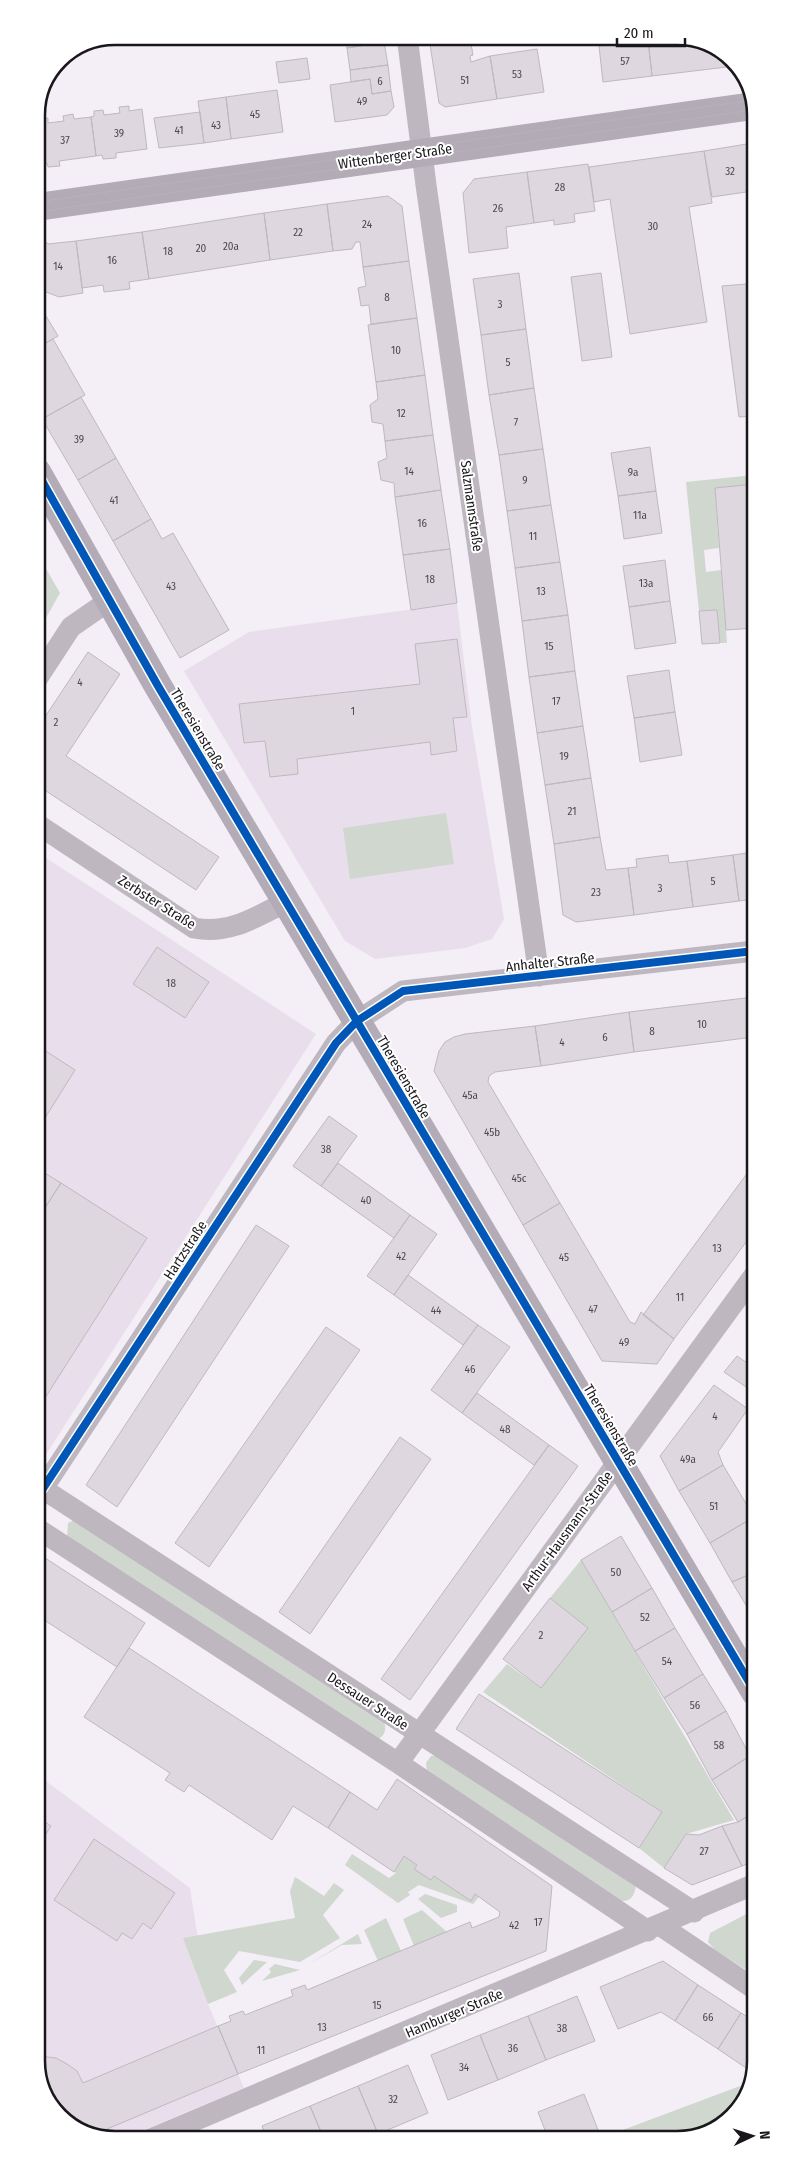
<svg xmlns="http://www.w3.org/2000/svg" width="792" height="2176" font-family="'Fira Sans Condensed',sans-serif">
	<rect width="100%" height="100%" fill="#f4eef6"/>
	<path fill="#e9dfec" d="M 457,603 L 472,727 L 504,919 L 492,939 L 465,948 L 375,959 L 345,941 L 184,671 L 249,632 Z
		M 37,852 L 316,1034 L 38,1467 Z
		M 39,1776 L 190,1888 L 208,2004 L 244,2088 L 120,2140 L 110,2140 L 63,2120 L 39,2082 Z"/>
	<path fill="#cfd7ce" d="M 754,475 L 754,484 L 715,488 L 719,548 L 704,550 L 706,572 L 721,570 L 727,643 L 720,643 L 717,610 L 699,611 L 686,482 Z
		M 37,553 L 60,593 L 42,625 L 37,622 Z
		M 446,813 L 454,864 L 350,879 L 343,828 Z
		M 74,1520 L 383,1719 C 387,1728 386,1736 376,1740 L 67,1538 L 68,1523 Z
		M 581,1560 L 734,1820 L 686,1834 L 664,1868 L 639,1848 L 662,1812 L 483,1692 L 507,1664 L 541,1688 L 587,1628 L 550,1598 Z
		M 438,1755 L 636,1885 C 634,1899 629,1903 615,1900 L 427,1773 L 426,1763 L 431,1756 Z
		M 352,1854 L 389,1878 L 396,1873 L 394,1872 L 404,1856 L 417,1865 L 415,1869 L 431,1880 L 434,1876 L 471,1900 L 475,1894 L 479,1897 L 473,1904 L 419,1885 L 408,1892 L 410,1895 L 398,1903 L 345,1865 Z
		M 295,1877 L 324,1896 L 334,1883 L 344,1890 L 323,1915 L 340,1938 L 300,1962 L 239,1951 L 224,1970 L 237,1992 L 208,2004 L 183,1938 L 295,1918 L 290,1891 Z
		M 425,1894 L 457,1905 L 457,1912 L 441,1918 L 418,1899 Z
		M 756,1909 L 756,1976 L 715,1950 L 708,1942 L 710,1933 Z
		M 422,1910 L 447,1932 L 414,1946 L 403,1919 Z
		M 386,1918 L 401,1951 L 378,1961 L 364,1930 Z
		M 358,1934 L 362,1944 L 342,1945 L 306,1966 Z
		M 254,1960 L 267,1962 L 242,1985 L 239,1978 Z
		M 275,1964 L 300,1970 L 262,1981 L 271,1972 L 269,1969 Z
		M 748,2083 L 740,2109 L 698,2137 L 604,2137 Z"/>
	<path fill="#ded7e0" stroke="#bdb9be" d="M 345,36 L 384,36 L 384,42 L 347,48 Z
		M 429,36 L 470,36 L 470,38 L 430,44 Z
		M 674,36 L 682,36 L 729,56 L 735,66 L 652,76 L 648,40 Z
		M 470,38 L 473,55 L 470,56 L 471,62 L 490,56 L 497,99 L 445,107 L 439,103 L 430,44 Z
		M 648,40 L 652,76 L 603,82 L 599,46 Z
		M 384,42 L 388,65 L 350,70 L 347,48 Z
		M 537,49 L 544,92 L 497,99 L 490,56 Z
		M 307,58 L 310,79 L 279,83 L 276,62 Z
		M 388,65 L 391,91 L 372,94 L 370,79 L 351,82 L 350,70 Z
		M 370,79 L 372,94 L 391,91 L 394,107 L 387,115 L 335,122 L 330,85 Z
		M 277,90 L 283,132 L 231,139 L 226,97 Z
		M 226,97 L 231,139 L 204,143 L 198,101 Z
		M 129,106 L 129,111 L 142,109 L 147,149 L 116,153 L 116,158 L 103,159 L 102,155 L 96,156 L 91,117 L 94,116 L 94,111 L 103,110 L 104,115 L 120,113 L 119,107 Z
		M 200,112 L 204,143 L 159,148 L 154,118 Z
		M 73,114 L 74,119 L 91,117 L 96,156 L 59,161 L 60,166 L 48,167 L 47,163 L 37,164 L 38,120 L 48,118 L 48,123 L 64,121 L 63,116 Z
		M 753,143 L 753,191 L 712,197 L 704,151 Z
		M 704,151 L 712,203 L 689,207 L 707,322 L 630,334 L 610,199 L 594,202 L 589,167 Z
		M 588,164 L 595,211 L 574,214 L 575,222 L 554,225 L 554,220 L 534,223 L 527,172 Z
		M 527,172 L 534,223 L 506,227 L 508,248 L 469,253 L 463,193 L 474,179 Z
		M 388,196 L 402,206 L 409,261 L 363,267 L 360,242 L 356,242 L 352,249 L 333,251 L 327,204 Z
		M 327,204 L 333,251 L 270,260 L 264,213 Z
		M 264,213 L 270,260 L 149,279 L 142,232 Z
		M 142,232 L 149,279 L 129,282 L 130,289 L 104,292 L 103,285 L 82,288 L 76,241 Z
		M 45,241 L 48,244 L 76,241 L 83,293 L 59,297 L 41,290 L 37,298 L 37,242 Z
		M 409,261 L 417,318 L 371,324 L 369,305 L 361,306 L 358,288 L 366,286 L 363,267 Z
		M 519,273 L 526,329 L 481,335 L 473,279 Z
		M 601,273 L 612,357 L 582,361 L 571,277 Z
		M 747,284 L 753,337 L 753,416 L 739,417 L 722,286 Z
		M 37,311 L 46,316 L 58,336 L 37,348 Z
		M 417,318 L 425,375 L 376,382 L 368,325 Z
		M 526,329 L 534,388 L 489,395 L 481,335 Z
		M 53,339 L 85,395 L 42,419 L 37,410 L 37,348 Z
		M 425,375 L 433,435 L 385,441 L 383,424 L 372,422 L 370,405 L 378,399 L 376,382 Z
		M 534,388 L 543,449 L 499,455 L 489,395 Z
		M 81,397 L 116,458 L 78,480 L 42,419 Z
		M 433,435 L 441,490 L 395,497 L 394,483 L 381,480 L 378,462 L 387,458 L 385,441 Z
		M 650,447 L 656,491 L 618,496 L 611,453 Z
		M 543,449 L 551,505 L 507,511 L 499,455 Z
		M 116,458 L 151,519 L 113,541 L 78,480 Z
		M 754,484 L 754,628 L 726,630 L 715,488 Z
		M 441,490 L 450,549 L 403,555 L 395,497 Z
		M 656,491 L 662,533 L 624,539 L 618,496 Z
		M 551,505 L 560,562 L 515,568 L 507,511 Z
		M 151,519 L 162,539 L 173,533 L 229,630 L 180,658 L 113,541 Z
		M 450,549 L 457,603 L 411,610 L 403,555 Z
		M 665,560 L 670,601 L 629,607 L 623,566 Z
		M 560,562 L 568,615 L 522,621 L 515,568 Z
		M 670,601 L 676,643 L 635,649 L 629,607 Z
		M 717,610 L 720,643 L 702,644 L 699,611 Z
		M 568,615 L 575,671 L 529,677 L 522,621 Z
		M 37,622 L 42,625 L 37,632 Z
		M 457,639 L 467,717 L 453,718 L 457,751 L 431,755 L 430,742 L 297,759 L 298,774 L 270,777 L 265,741 L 244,743 L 239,704 L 420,684 L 415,644 Z
		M 88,652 L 120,674 L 66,756 L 219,857 L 196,890 L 37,785 L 37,729 Z
		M 669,670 L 675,712 L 634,718 L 627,676 Z
		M 575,671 L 583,726 L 537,733 L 529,677 Z
		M 675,712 L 682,755 L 640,762 L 634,718 Z
		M 583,726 L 591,778 L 545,785 L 537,733 Z
		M 591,778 L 600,837 L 554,844 L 545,785 Z
		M 600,837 L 606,870 L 628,868 L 634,915 L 576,922 L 563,915 L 554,844 Z
		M 754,852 L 754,899 L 739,901 L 733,855 Z
		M 668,855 L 669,863 L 687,861 L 693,907 L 634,915 L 628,868 L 637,867 L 636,859 Z
		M 733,855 L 739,901 L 693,907 L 687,861 Z
		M 157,947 L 209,982 L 185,1018 L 133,984 Z
		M 754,997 L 754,1037 L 634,1052 L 629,1012 Z
		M 629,1012 L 634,1052 L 541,1066 L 535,1026 Z
		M 535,1026 L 541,1066 L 495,1072 L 489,1076 L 488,1082 L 560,1203 L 523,1225 L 434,1071 L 439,1051 L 445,1042 L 454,1037 L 465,1034 Z
		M 38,1046 L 75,1070 L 38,1129 Z
		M 329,1116 L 357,1136 L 321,1186 L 293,1166 Z
		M 338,1163 L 410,1215 L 394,1238 L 321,1186 Z
		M 754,1164 L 755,1230 L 674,1339 L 643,1315 Z
		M 38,1169 L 61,1183 L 42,1212 L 38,1209 Z
		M 61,1183 L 147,1238 L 38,1409 L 38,1219 Z
		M 560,1203 L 630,1322 L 635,1324 L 641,1312 L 674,1339 L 657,1364 L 602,1361 L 523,1225 Z
		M 410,1215 L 437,1234 L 394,1295 L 367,1276 Z
		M 256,1225 L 289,1246 L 117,1507 L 86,1485 Z
		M 408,1275 L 478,1325 L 463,1345 L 394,1295 Z
		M 478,1325 L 510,1347 L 462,1413 L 431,1390 Z
		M 326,1327 L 360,1350 L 209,1567 L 175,1543 Z
		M 755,1331 L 755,1349 L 746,1343 Z
		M 737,1356 L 753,1367 L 755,1364 L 755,1393 L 724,1372 Z
		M 714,1385 L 748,1409 L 718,1452 L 723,1465 L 679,1491 L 660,1456 Z
		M 477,1393 L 549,1445 L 534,1465 L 462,1413 Z
		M 400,1437 L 431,1459 L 310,1634 L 279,1612 Z
		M 549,1445 L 578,1466 L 410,1700 L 381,1679 Z
		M 723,1465 L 754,1517 L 710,1543 L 679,1491 Z
		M 754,1517 L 755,1572 L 732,1582 L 710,1543 Z
		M 621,1536 L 652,1588 L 612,1612 L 581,1560 Z
		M 39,1554 L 145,1623 L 117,1667 L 38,1616 Z
		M 755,1572 L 755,1620 L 732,1582 Z
		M 652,1588 L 675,1628 L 635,1651 L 612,1612 Z
		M 550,1598 L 588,1628 L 541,1688 L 503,1659 Z
		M 675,1628 L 703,1674 L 664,1698 L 635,1651 Z
		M 129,1648 L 350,1792 L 328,1828 L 293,1806 L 272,1840 L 189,1785 L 184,1792 L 165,1780 L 170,1773 L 84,1717 Z
		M 703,1674 L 726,1711 L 687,1734 L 664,1698 Z
		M 479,1694 L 662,1812 L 639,1848 L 456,1729 Z
		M 726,1711 L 750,1756 L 712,1780 L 687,1734 Z
		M 750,1756 L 755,1764 L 755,1812 L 738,1822 L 712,1780 Z
		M 397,1779 L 552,1886 L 546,1951 L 238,2074 L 218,2026 L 231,2021 L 229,2016 L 243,2011 L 245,2015 L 293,1996 L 291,1990 L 305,1985 L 307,1990 L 470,1922 L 472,1928 L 499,1917 L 500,1912 L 475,1894 L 471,1901 L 434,1876 L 431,1880 L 414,1869 L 417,1865 L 404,1856 L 394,1872 L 328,1828 L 350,1792 L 377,1810 Z
		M 755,1812 L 755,1861 L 742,1866 L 722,1826 L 738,1822 Z
		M 39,1818 L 51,1826 L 39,1845 Z
		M 722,1826 L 742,1866 L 692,1885 L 664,1868 L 686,1834 L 699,1835 Z
		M 94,1839 L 175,1893 L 151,1929 L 143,1923 L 132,1939 L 122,1933 L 117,1941 L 54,1900 Z
		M 663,1961 L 698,1985 L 675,2021 L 661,2012 L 618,2029 L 600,1987 Z
		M 698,1985 L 741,2013 L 718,2049 L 675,2021 Z
		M 577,1996 L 595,2041 L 546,2060 L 528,2016 Z
		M 741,2013 L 756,2022 L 756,2061 L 752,2072 L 718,2049 Z
		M 528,2016 L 546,2060 L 498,2080 L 480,2035 Z
		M 218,2026 L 238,2074 L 95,2134 L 63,2120 L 39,2082 L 39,2056 L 56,2058 L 67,2064 L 77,2071 L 83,2083 Z
		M 480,2035 L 498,2080 L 448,2100 L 431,2055 Z
		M 408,2065 L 428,2113 L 378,2134 L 358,2086 Z
		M 358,2086 L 378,2134 L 367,2138 L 324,2139 L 310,2106 Z
		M 584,2094 L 600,2135 L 593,2137 L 548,2138 L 538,2112 Z
		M 310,2106 L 324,2139 L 267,2139 L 262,2126 Z
		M 241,2134 L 243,2139 L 229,2139 Z"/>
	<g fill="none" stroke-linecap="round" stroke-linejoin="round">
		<path stroke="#beb7c0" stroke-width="21" d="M 407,36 L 426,185 L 539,976
			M 37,679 L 71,627 L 110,600
			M 37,824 L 194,928 C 229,935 256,917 286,902
			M 43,1489 L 694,1912
			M 38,1496 L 336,1043 L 357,1021 L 403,991 L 754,951
			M 38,1529 L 398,1763 L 648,1931
			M 398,1763 L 755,1274
			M 661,1926 L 756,1990
			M 151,2139 L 755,1884"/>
		<path stroke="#b3acb7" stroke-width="28" d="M 37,207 L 753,106
			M 37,472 L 158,686 L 755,1692"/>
		<path stroke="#b8b2ba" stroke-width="1" d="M 37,202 L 753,100
			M 37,212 L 753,110"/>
		<defs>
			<path id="cycleway" d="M 37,472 L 158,686 L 755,1692
				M 38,1496 L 336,1043 L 357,1021 L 403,991 L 754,951"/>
		</defs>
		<use href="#cycleway" stroke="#fff" stroke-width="11"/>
		<use href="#cycleway" stroke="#0057b8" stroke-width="8"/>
	</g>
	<g text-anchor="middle" stroke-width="4" stroke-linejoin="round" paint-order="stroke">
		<g font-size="11" fill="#4d494f">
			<text x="625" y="65">57</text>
			<text x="517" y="78">53</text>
			<text x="465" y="84">51</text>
			<text x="380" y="85">6</text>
			<text x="362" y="105">49</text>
			<text x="255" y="118">45</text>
			<text x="216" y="129">43</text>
			<text x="179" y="134">41</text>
			<text x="119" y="137">39</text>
			<text x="65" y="144">37</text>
			<text x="730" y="175">32</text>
			<text x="560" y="191">28</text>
			<text x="498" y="212">26</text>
			<text x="367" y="228">24</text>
			<text x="653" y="230">30</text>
			<text x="298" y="236">22</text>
			<text x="231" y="250">20a</text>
			<text x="201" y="252">20</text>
			<text x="168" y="255">18</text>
			<text x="112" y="264">16</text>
			<text x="58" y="270">14</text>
			<text x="387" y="301">8</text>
			<text x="500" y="308">3</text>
			<text x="396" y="354">10</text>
			<text x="508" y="366">5</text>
			<text x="401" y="417">12</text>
			<text x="516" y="426">7</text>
			<text x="79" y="443">39</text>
			<text x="409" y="475">14</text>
			<text x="633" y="476">9a</text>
			<text x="525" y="484">9</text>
			<text x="114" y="504">41</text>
			<text x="640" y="519">11a</text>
			<text x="422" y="527">16</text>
			<text x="533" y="540">11</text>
			<text x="430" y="583">18</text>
			<text x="646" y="587">13a</text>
			<text x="171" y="590">43</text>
			<text x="541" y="595">13</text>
			<text x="549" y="650">15</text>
			<text x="80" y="686">4</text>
			<text x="556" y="705">17</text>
			<text x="353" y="715">1</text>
			<text x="56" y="726">2</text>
			<text x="564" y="760">19</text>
			<text x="572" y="815">21</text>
			<text x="713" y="885">5</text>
			<text x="660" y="892">3</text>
			<text x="596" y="896">23</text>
			<text x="171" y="987">18</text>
			<text x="702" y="1028">10</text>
			<text x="652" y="1035">8</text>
			<text x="605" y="1041">6</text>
			<text x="562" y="1046">4</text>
			<text x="470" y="1099">45a</text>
			<text x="492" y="1136">45b</text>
			<text x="326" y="1153">38</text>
			<text x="519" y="1182">45c</text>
			<text x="366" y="1204">40</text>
			<text x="717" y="1252">13</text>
			<text x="401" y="1260">42</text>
			<text x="564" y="1261">45</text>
			<text x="680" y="1301">11</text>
			<text x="593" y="1313">47</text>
			<text x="436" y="1314">44</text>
			<text x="624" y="1346">49</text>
			<text x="470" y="1373">46</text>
			<text x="715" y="1420">4</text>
			<text x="505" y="1433">48</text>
			<text x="688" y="1463">49a</text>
			<text x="714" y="1510">51</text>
			<text x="616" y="1576">50</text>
			<text x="645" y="1621">52</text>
			<text x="541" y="1639">2</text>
			<text x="667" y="1665">54</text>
			<text x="695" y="1709">56</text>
			<text x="719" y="1749">58</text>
			<text x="704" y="1855">27</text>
			<text x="538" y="1926">17</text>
			<text x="514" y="1929">42</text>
			<text x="377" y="2009">15</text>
			<text x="708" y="2021">66</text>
			<text x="322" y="2031">13</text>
			<text x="562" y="2032">38</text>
			<text x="513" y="2052">36</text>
			<text x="261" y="2054">11</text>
			<text x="464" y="2071">34</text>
			<text x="393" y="2103">32</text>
		</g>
		<g font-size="14" fill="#1a171c" stroke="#fff">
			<text transform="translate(395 156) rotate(-8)" y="5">Wittenberger Straße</text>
			<text transform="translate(472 506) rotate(82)" y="5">Salzmannstraße</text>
			<text transform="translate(198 729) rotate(59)" y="5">Theresienstraße</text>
			<text transform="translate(157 902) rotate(32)" y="5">Zerbster Straße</text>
			<text transform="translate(550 962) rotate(-6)" y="5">Anhalter Straße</text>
			<text transform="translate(404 1077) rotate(60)" y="5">Theresienstraße</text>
			<text transform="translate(185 1250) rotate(-57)" y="5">Hartzstraße</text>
			<text transform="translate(611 1425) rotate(59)" y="5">Theresienstraße</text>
			<text transform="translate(567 1531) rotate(-54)" y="5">Arthur-Hausmann-Straße</text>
			<text transform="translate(368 1701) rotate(33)" y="5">Dessauer Straße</text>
			<text transform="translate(454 2013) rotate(-23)" y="5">Hamburger Straße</text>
		</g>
	</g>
	<path d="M0 0H792V2176H0ZM115 45H677A70 70 0 0 1 747 115V2061A70 70 0 0 1 677 2131H115A70 70 0 0 1 45 2061V115A70 70 0 0 1 115 45Z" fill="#fff" fill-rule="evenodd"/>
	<path fill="none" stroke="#1a171c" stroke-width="2.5" d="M115 45H677A70 70 0 0 1 747 115V2061A70 70 0 0 1 677 2131H115A70 70 0 0 1 45 2061V115A70 70 0 0 1 115 45Z"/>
	<g transform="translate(752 2136) rotate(86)" stroke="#ffffff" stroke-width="4" paint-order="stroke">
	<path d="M0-4L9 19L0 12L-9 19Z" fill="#1a171c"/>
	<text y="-8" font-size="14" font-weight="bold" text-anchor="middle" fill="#1a171c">N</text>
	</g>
	<path d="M617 38v8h68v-8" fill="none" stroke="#1a171c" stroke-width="2.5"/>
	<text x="624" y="38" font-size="15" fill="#1a171c" stroke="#ffffff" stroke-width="4" paint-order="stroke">20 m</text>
</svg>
